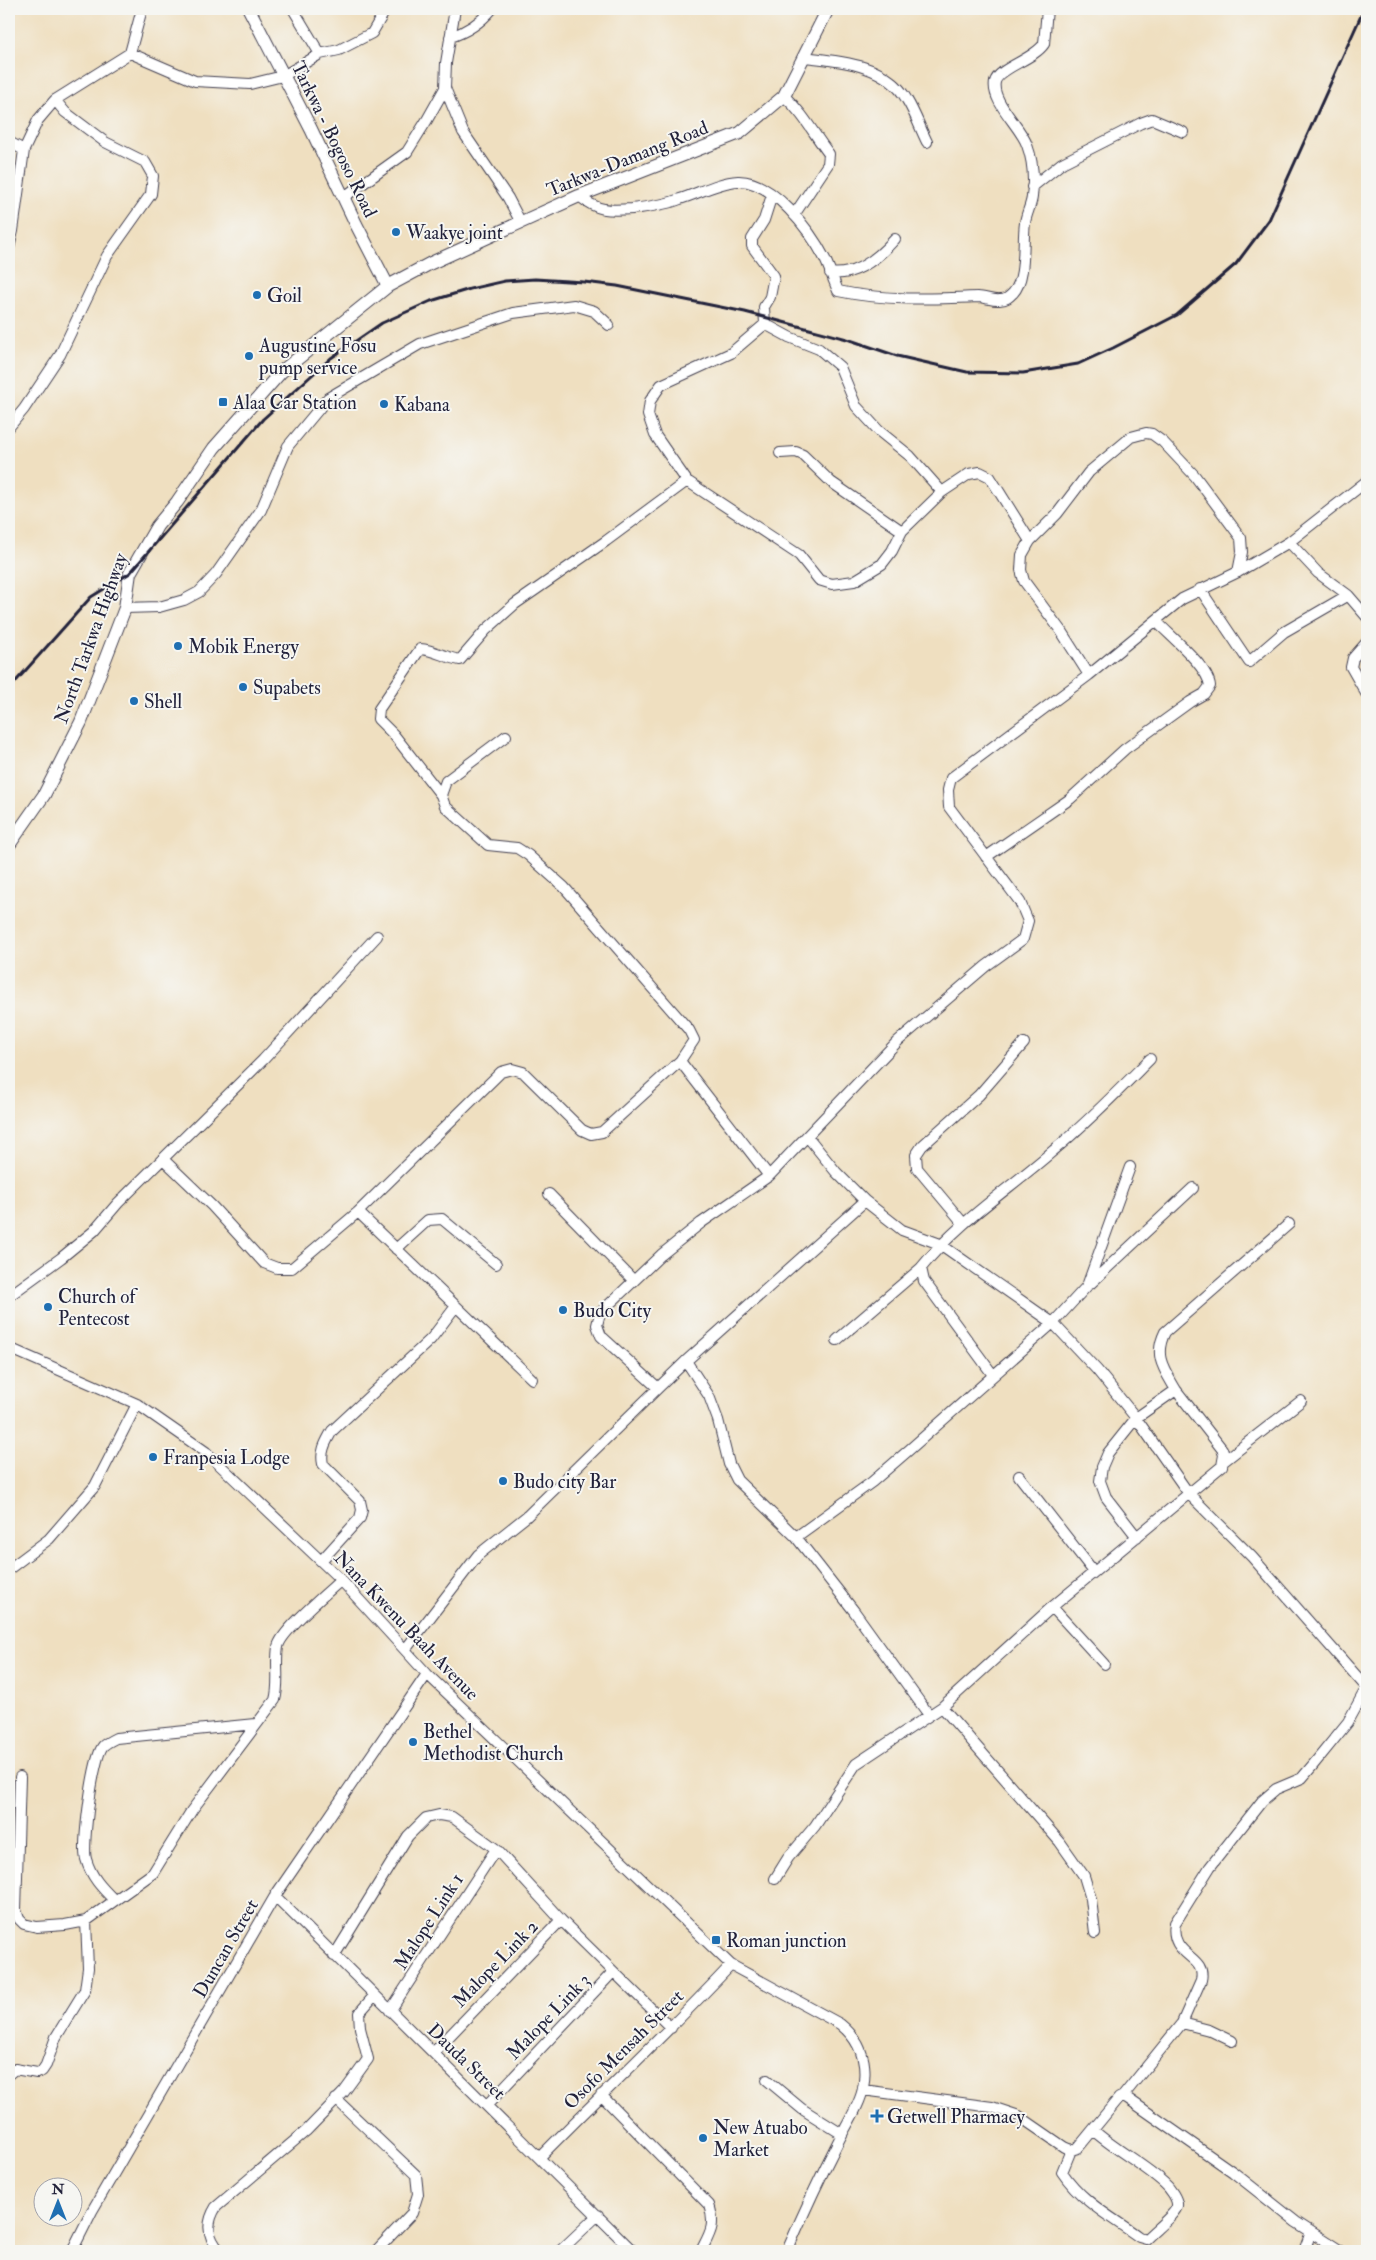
<svg xmlns="http://www.w3.org/2000/svg" width="1376" height="2260" font-family="'IM FELL Double Pica',serif">
	<rect width="100%" height="100%" fill="#f6f6f2"/>
	<filter id="ink" filterUnits="userSpaceOnUse"><feTurbulence type="fractalNoise" baseFrequency=".02" numOctaves="2"/><feDisplacementMap in="SourceGraphic" scale="10" xChannelSelector="R" yChannelSelector="G"/><feConvolveMatrix kernelMatrix="1 2 1 2 8 2 1 2 1" color-interpolation-filters="sRGB"/></filter>
	<filter id="wash" filterUnits="userSpaceOnUse"><feTurbulence type="fractalNoise" baseFrequency=".0096" numOctaves="4" result="noise"/><feDisplacementMap in="SourceGraphic" scale="20" xChannelSelector="R" yChannelSelector="G"/><feGaussianBlur stdDeviation="1.12" result="paint"/><feColorMatrix in="noise" values="0 0 0 0 0 0 0 0 0 0 0 0 0 0 0 0 0 1.4 0 .05"/><feComposite in="paint" operator="in"/></filter>
	<g filter="url(#wash)">
		<rect width="100%" height="100%" fill="#efdfc0"/>
	</g>
	<g filter="url(#ink)">
		<g fill="none" stroke-linecap="round" stroke-linejoin="round">
			<defs>
				<path id="minor" d="M 293,9 L 320,54
					M 450,37 C 466,32 481,22 492,9
					M 130,53 L 142,9
					M 803,57 C 840,61 887,64 907,100 C 915,113 920,128 927,142
					M 445,88 L 463,132 L 508,198 L 520,221
					M 784,96 C 804,114 813,133 829,154 L 828,164 L 794,215
					M 9,142 L 24,150
					M 1032,187 L 1062,163 L 1141,123 L 1152,119 L 1183,132
					M 772,195 L 764,220 L 752,239 L 752,246 L 774,276 L 770,297 L 764,307 L 765,324 L 789,337 L 819,349 L 840,367 L 856,406 L 879,431 L 910,456 L 942,492
					M 579,196 C 597,211 609,211 632,209 C 648,207 665,205 680,199 C 699,193 719,182 738,181 C 773,180 811,232 825,259 C 830,270 834,281 838,291 C 884,301 931,299 978,297 C 985,297 993,301 1000,300 C 1006,300 1009,297 1013,293 C 1027,278 1022,242 1025,223 C 1026,214 1031,206 1032,197 C 1034,180 1033,161 1027,145 C 1021,127 991,102 995,82 C 998,68 1033,60 1044,44 L 1047,9
					M 344,197 L 407,152 L 427,120 L 445,88 L 446,63 L 455,9
					M 9,248 L 13,231 L 24,150 L 38,120 L 55,100
					M 830,273 C 856,277 879,257 895,239
					M 765,324 L 731,353 L 661,385 L 650,401 L 648,415 L 655,435 L 687,481 L 799,555 L 819,580 L 832,584 L 854,581 L 882,564 L 892,551 L 902,531 L 942,492 L 969,474 L 980,472 L 990,477 L 1030,541
					M 9,427 L 24,409 L 60,355 L 107,256 L 151,194 L 153,176 L 145,162 L 105,142 L 65,112 L 55,100 L 130,53 L 195,81 L 250,84 L 283,76 L 320,54 L 339,50 L 372,33 L 386,9
					M 780,453 L 796,452 L 803,455 L 831,482 L 902,531
					M 1289,542 L 1367,481
					M 1200,589 L 1249,662 L 1284,632 L 1348,595
					M 125,608 L 159,607 L 184,600 L 199,592 L 216,574 L 261,510 L 288,446 L 328,398 L 420,344 L 513,313 L 574,305 L 594,311 L 609,325
					M 1367,642 L 1353,658 L 1351,667 L 1367,695
					M 1089,675 L 1061,631 L 1024,581 L 1021,570 L 1022,555 L 1030,541 L 1057,514 L 1089,472 L 1131,437 L 1146,433 L 1152,434 L 1163,442 L 1195,476 L 1241,538 L 1242,552 L 1238,572
					M 441,795 L 394,735 L 378,719 L 379,709 L 420,649 C 435,650 446,658 460,660 L 486,630 L 515,604 L 606,541 L 687,481
					M 986,857 L 1070,799 L 1125,749 L 1190,702 L 1204,694 L 1210,686 C 1208,666 1170,636 1156,621
					M 807,1136 L 898,1041 L 986,966 L 1023,939 L 1028,921 L 1020,902 L 949,807 L 948,790 L 951,778 L 1089,675 L 1182,599 L 1238,572 L 1289,542 L 1318,573 L 1348,595 L 1367,617
					M 163,1159 L 212,1206 L 264,1263 L 277,1268 L 292,1268 L 358,1212 L 501,1072 L 512,1069 L 523,1072 L 582,1130 L 591,1134 L 602,1132 L 680,1061 L 694,1040 L 689,1030 L 564,887 L 528,855 L 517,848 L 488,845 L 445,806 L 441,795 L 446,781 L 506,736
					M 549,1194 L 634,1281
					M 865,1201 L 902,1230 L 940,1244 L 1053,1323 L 1097,1370 L 1136,1418 L 1189,1494 L 1252,1557 L 1367,1688
					M 358,1212 L 532,1379
					M 963,1223 L 917,1168 L 916,1155 L 922,1146 L 979,1095 L 1024,1043
					M 396,1249 L 428,1220 L 442,1219 L 496,1264
					M 1090,1284 L 1193,1188
					M 9,1296 L 61,1258 L 94,1231 L 118,1203 L 263,1060 L 377,936
					M 837,1340 L 921,1268
					M 9,1348 L 137,1404 L 206,1452 L 341,1580 L 427,1674 L 731,1965 L 840,2024 C 860,2040 868,2062 863,2088 C 861,2103 846,2126 839,2140 C 820,2177 803,2214 787,2251
					M 686,1361 L 709,1396 L 718,1420 L 729,1464 L 737,1480 L 796,1537 L 854,1611 L 929,1715
					M 993,1375 L 924,1281 L 921,1268 C 961,1219 1007,1191 1054,1150 C 1088,1122 1119,1090 1150,1059
					M 658,1388 L 686,1361 L 865,1201 L 836,1172 L 807,1136 L 769,1176 L 680,1061
					M 1224,1461 L 1301,1401
					M 1019,1476 L 1094,1572
					M 796,1537 L 872,1482 L 909,1450 L 1053,1323 L 1087,1286 L 1130,1167
					M 1137,1537 L 1106,1497 L 1100,1481 L 1102,1467 L 1108,1453 L 1136,1418 L 1176,1390 C 1164,1369 1153,1356 1165,1332 L 1289,1224
					M 321,1561 L 360,1518 L 362,1510 L 360,1501 L 323,1464 C 320,1451 326,1442 332,1431 L 431,1339 L 456,1306
					M 9,1569 L 49,1539 L 95,1486 L 137,1404
					M 405,1650 L 478,1555 L 527,1516 L 658,1388 L 601,1336 L 597,1325 L 600,1313 L 661,1255 L 701,1223 L 769,1176
					M 1104,1664 L 1052,1607 L 1222,1466 L 1224,1455 L 1222,1449 L 1176,1390
					M 942,1707 L 1060,1842 L 1084,1876 L 1091,1899 L 1095,1933
					M 20,1777 L 16,1910 L 19,1919 L 24,1924 L 37,1927 L 65,1925 L 86,1921 L 153,1873 L 192,1810 L 275,1700 C 280,1682 275,1665 278,1647 C 280,1632 328,1592 341,1580
					M 775,1879 L 788,1858 L 815,1826 L 856,1764 L 942,1707 L 1052,1607
					M 275,1896 L 633,2251
					M 114,1900 C 102,1888 91,1877 86,1859 C 82,1845 93,1757 103,1746 C 106,1743 112,1740 116,1738 L 255,1724
					M 334,1956 L 408,1836 L 426,1818 L 439,1815 L 452,1817 L 496,1849 L 561,1920 L 671,2028
					M 390,2011 L 496,1849
					M 1182,2023 L 1209,2030 L 1232,2041
					M 434,2052 L 561,1920
					M 9,2074 L 15,2069 L 37,2073 L 42,2071 L 46,2065 L 56,2037 L 85,1990 L 88,1968 L 86,1921
					M 767,2080 L 802,2109 L 842,2134
					M 863,2090 L 992,2107 L 1019,2116 L 1064,2147 L 1071,2150 L 1078,2148 L 1119,2098 L 1123,2096 L 1127,2098 L 1233,2172 L 1296,2222 L 1341,2251
					M 601,2095 L 709,2205 C 716,2226 710,2233 701,2251
					M 1123,2096 L 1182,2023 L 1201,1980 C 1207,1955 1169,1957 1175,1923 L 1210,1867 L 1262,1801 L 1276,1789 L 1302,1778 L 1313,1765 L 1348,1722 L 1367,1687
					M 336,2099 L 416,2175 L 418,2194 L 412,2213 L 376,2251
					M 487,2105 L 613,1972
					M 1071,2150 L 1062,2172 C 1083,2203 1110,2216 1139,2237 L 1146,2239 C 1152,2232 1176,2214 1177,2206 C 1178,2199 1169,2187 1164,2183 C 1142,2163 1115,2150 1093,2130
					M 540,2157 C 603,2093 669,2031 731,1965
					M 72,2251 L 92,2211 L 275,1896 L 427,1674
					M 220,2251 C 207,2237 206,2223 216,2207 L 306,2131 L 344,2092 L 368,2059 L 360,2028 L 359,2013 L 374,1996
					M 560,2251 L 598,2215
					M 1304,2251 L 1311,2232"/>
				<path id="major" d="M 249,9 L 311,129 L 356,224 L 388,286
					M 9,845 L 44,795 L 81,722 L 125,608 L 130,573 L 157,526 L 177,502 L 214,448 L 281,372 L 388,286 L 431,263 L 579,196 L 740,133 L 784,96 L 828,9"/>
			</defs>
			<use href="#minor" stroke="#413e4f" stroke-width="12"/>
			<use href="#major" stroke="#413e4f" stroke-width="14"/>
			<use href="#minor" stroke="#fff" stroke-width="10"/>
			<use href="#major" stroke="#fff" stroke-width="12"/>
			<path stroke="#22223b" stroke-width="3" d="M 9,689 L 91,597 L 130,573 L 263,419 L 331,358 L 382,323 L 431,301 L 470,289 L 505,281 L 535,279 L 584,282 L 617,286 L 745,312 L 847,339 L 897,356 L 967,372 L 1023,373 L 1078,364 L 1113,348 L 1177,315 L 1236,264 L 1269,220 L 1364,9"/>
		</g>
	</g>
	<g fill="#1f6fb2" stroke="#f6f6f2" stroke-width="2">
		<circle cx="396" cy="232" r="5"/>
		<circle cx="257" cy="295" r="5"/>
		<circle cx="249" cy="356" r="5"/>
		<rect x="218" y="397" width="10" height="10" rx="2.5"/>
		<circle cx="384" cy="404" r="5"/>
		<circle cx="178" cy="646" r="5"/>
		<circle cx="243" cy="687" r="5"/>
		<circle cx="134" cy="701" r="5"/>
		<circle cx="48" cy="1307" r="5"/>
		<circle cx="563" cy="1310" r="5"/>
		<circle cx="153" cy="1457" r="5"/>
		<circle cx="503" cy="1481" r="5"/>
		<circle cx="413" cy="1742" r="5"/>
		<rect x="711" y="1935" width="10" height="10" rx="2.5"/>
		<path d="M874.5 2108.5h5v5h5v5h-5v5h-5v-5h-5v-5h5z"/>
		<circle cx="703" cy="2138" r="5"/>
	</g>
	<g text-anchor="middle" stroke-width="4" stroke-linejoin="round" paint-order="stroke">
		<g font-size="19" fill="#22223b" stroke="#f6f6f2">
			<text transform="translate(335 139) rotate(64)" y="7">Tarkwa - Bogoso Road</text>
			<text transform="translate(627 158) rotate(-22)" y="7">Tarkwa-Damang Road</text>
			<text transform="translate(90 638) rotate(-70)" y="7">North Tarkwa Highway</text>
			<text transform="translate(407 1625) rotate(46)" y="7">Nana Kwenu Baah Avenue</text>
			<text transform="translate(428 1921) rotate(-57)" y="7">Malope Link 1</text>
			<text transform="translate(225 1948) rotate(-60)" y="7">Duncan Street</text>
			<text transform="translate(495 1963) rotate(-46)" y="7">Malope Link 2</text>
			<text transform="translate(548 2016) rotate(-46)" y="7">Malope Link 3</text>
			<text transform="translate(623 2049) rotate(-45)" y="7">Osofo Mensah Street</text>
			<text transform="translate(467 2061) rotate(44)" y="7">Dauda Street</text>
		</g>
		<g font-size="19" fill="#22223b" stroke="#f6f6f2" text-anchor="start">
			<text x="406" y="239">Waakye joint</text>
			<text x="267" y="302">Goil</text>
			<text x="259" y="352">Augustine Fosu<tspan x="259" dy="22">pump service</tspan></text>
			<text x="233" y="409">Alaa Car Station</text>
			<text x="394" y="411">Kabana</text>
			<text x="188" y="653">Mobik Energy</text>
			<text x="253" y="694">Supabets</text>
			<text x="144" y="708">Shell</text>
			<text x="58" y="1303">Church of<tspan x="58" dy="22">Pentecost</tspan></text>
			<text x="573" y="1317">Budo City</text>
			<text x="163" y="1464">Franpesia Lodge</text>
			<text x="513" y="1488">Budo city Bar</text>
			<text x="423" y="1738">Bethel<tspan x="423" dy="22">Methodist Church</tspan></text>
			<text x="726" y="1947">Roman junction</text>
			<text x="887" y="2123">Getwell Pharmacy</text>
			<text x="713" y="2134">New Atuabo<tspan x="713" dy="22">Market</tspan></text>
		</g>
	</g>
	<rect width="1376" height="2260" fill="none" stroke="#f6f6f2" stroke-width="30"/>
	<g transform="translate(58 2202)"><circle r="24" fill="#f6f6f2" stroke="#a1a1a9"/>
	<path d="M0-4L9 19L0 12L-9 19Z" fill="#1f6fb2"/>
	<text y="-8" font-size="14" font-weight="bold" text-anchor="middle" fill="#22223b">N</text>
	</g>
</svg>
